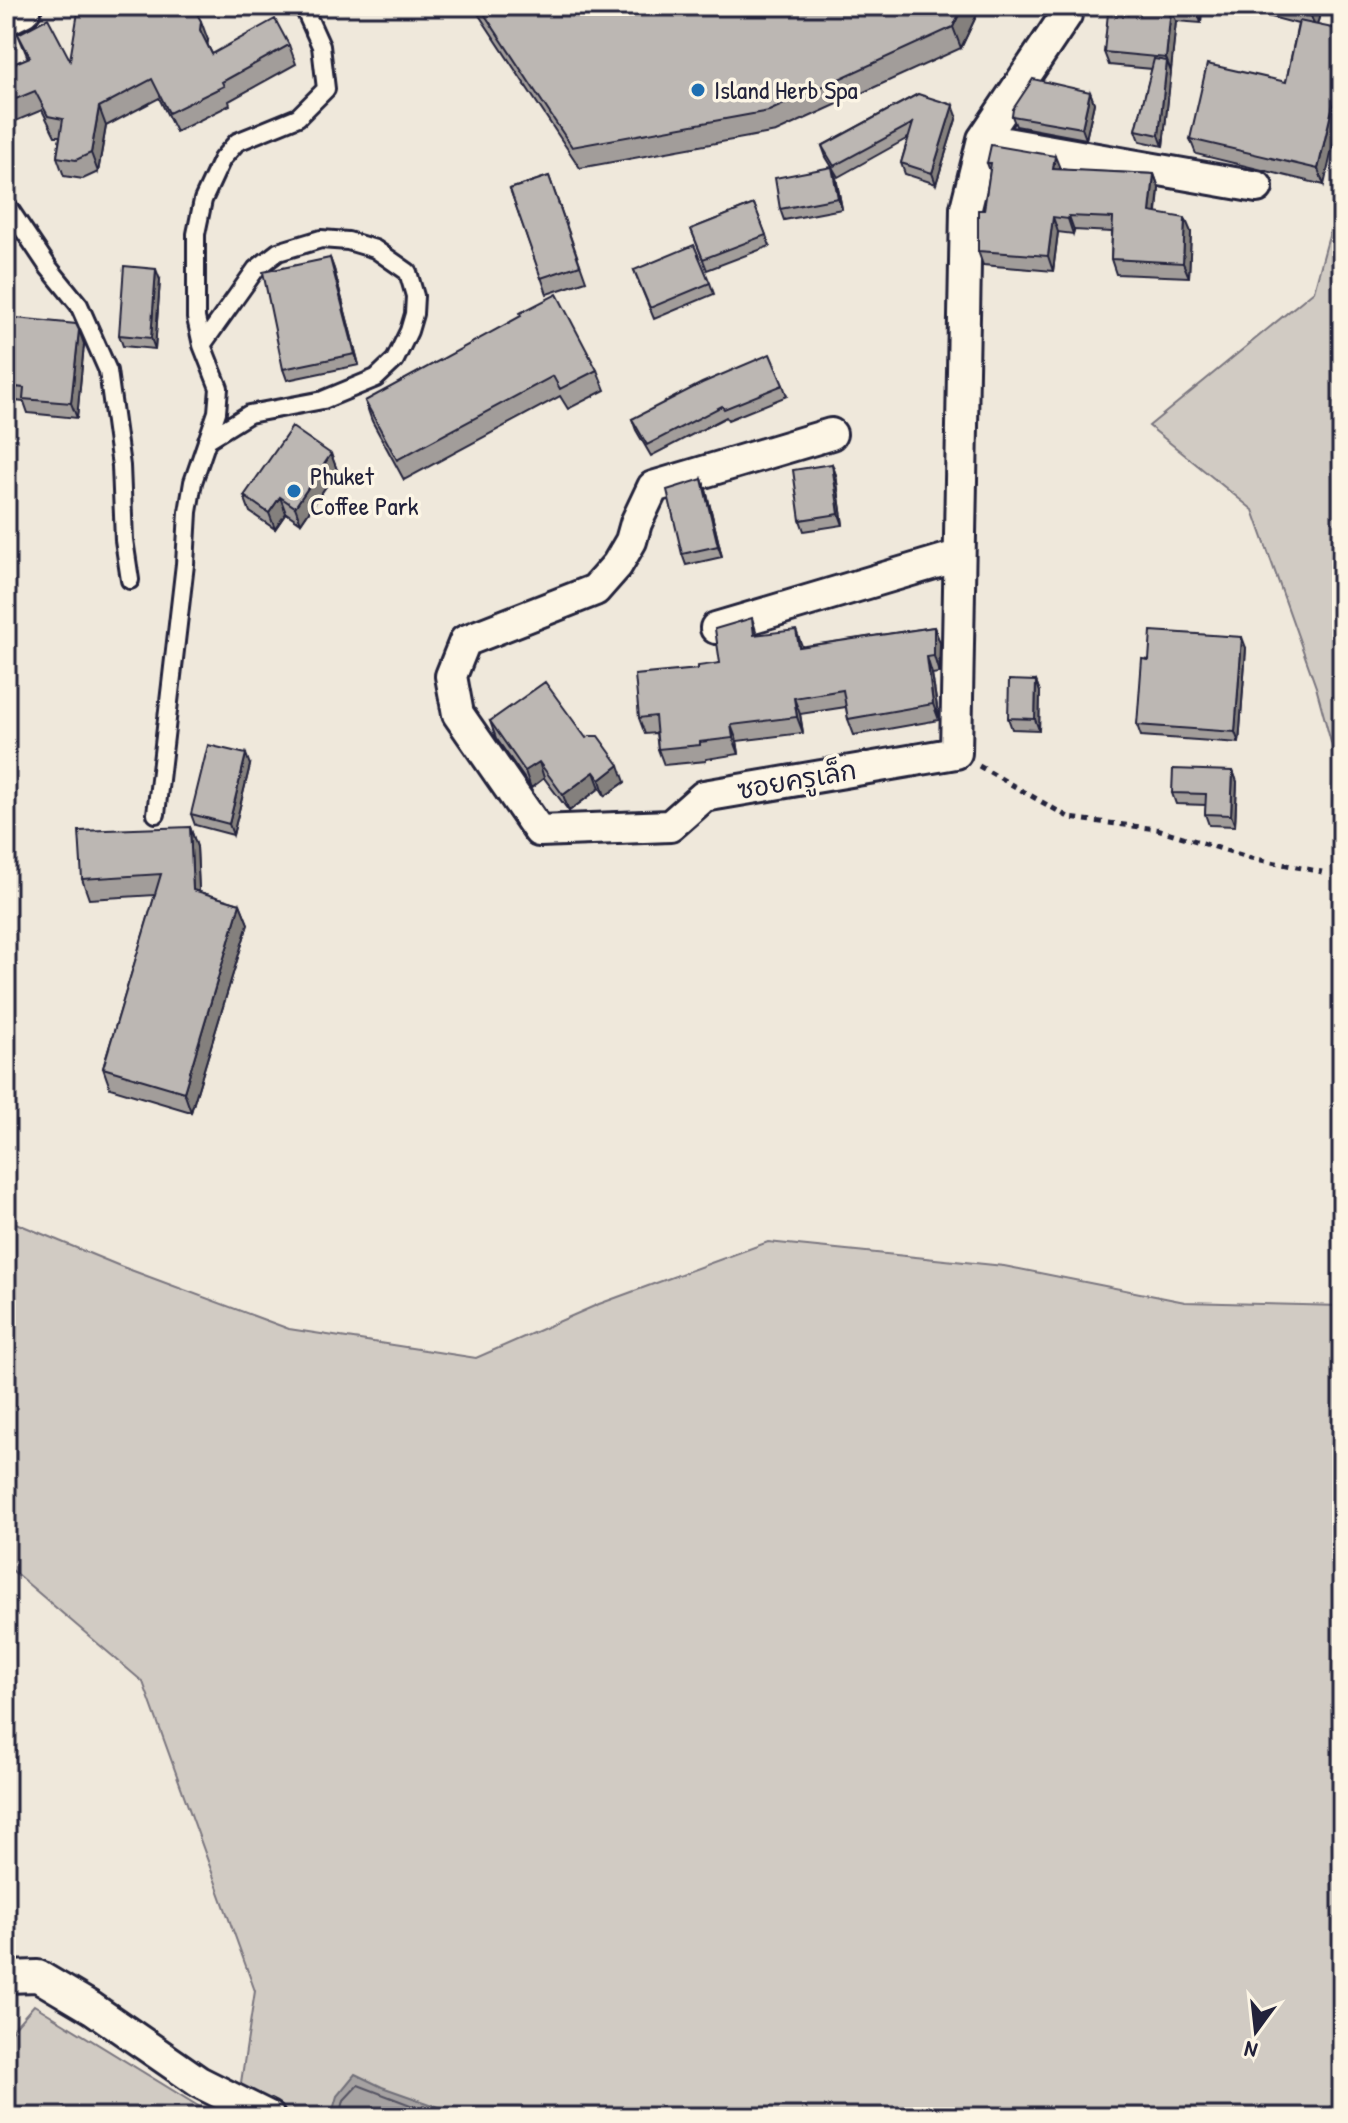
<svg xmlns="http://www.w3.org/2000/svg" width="1348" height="2123" font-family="'Patrick Hand','Playpen Sans Thai',sans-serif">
	<rect width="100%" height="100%" fill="#efe8db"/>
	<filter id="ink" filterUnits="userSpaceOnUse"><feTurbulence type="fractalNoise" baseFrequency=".0125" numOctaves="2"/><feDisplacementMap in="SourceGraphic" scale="16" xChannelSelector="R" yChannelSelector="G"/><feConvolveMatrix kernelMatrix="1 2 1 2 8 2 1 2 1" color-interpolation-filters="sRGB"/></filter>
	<g filter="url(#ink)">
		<path fill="#d1cbc3" stroke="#7a767f" stroke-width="2" d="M 1342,188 L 1342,783 L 1316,687 L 1253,510 L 1149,426 L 1314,291 Z
			M 6,1219 L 120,1266 L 289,1329 L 476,1358 L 599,1304 L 768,1242 L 1004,1266 L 1185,1302 L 1342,1306 L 1342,2117 L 263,2117 L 238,2102 L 255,1991 L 143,1682 L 6,1565 Z
			M 34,2005 L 216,2117 L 6,2117 L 6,2037 Z"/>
		<path fill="#a6a2a2" stroke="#716f79" stroke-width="2" d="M 355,2074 L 382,2087 L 467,2117 L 331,2117 L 337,2096 Z"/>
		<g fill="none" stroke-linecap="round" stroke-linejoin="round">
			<path stroke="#575564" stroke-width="2" d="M 340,2117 L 344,2100 L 358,2085 L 442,2117"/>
			<defs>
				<path id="service" d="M 6,204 L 49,268 L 79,305 L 108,371 L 121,466 L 124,540 L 130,580
					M 202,345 L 256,269 L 278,252 L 321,239 L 348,241 L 375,249 L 408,272 L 415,296 L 414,314 L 409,331 L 395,360 L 376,378 L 323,400 L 249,414 L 207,440
					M 156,814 L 185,564 L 188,512 L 193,482 L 217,412 L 219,388 L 202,345 L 196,318 L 196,234 L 203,200 L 222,159 L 237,142 L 298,117 L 326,89 L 321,46 L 303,6"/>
				<path id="minor" d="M 983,139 L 1257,187
					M 831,434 L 653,487 L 636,523 L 631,541 L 617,565 L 595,590 L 465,641 L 451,676 L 458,714 L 539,831 L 670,826 L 704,796 L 956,753 L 966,208 L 983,139 L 1066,15 L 1067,6
					M 716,628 L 958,556
					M 6,1977 L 38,1976 L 92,2008 L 199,2082 L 269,2117"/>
				<path id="secondary" d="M 6,13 L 20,6"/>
			</defs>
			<use href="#service" stroke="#22223b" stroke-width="22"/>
			<use href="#minor" stroke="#22223b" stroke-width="36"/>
			<use href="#secondary" stroke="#22223b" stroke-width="48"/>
			<path stroke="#22223b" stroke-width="5" stroke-dasharray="6 6" stroke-linecap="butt" d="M 979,766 L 1070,818 L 1157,829 L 1251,858 L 1322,872"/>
			<use href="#service" stroke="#fcf5e5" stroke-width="16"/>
			<use href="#minor" stroke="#fcf5e5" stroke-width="30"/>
			<use href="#secondary" stroke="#fcf5e5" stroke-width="42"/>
		</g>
		<path fill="#a29d9a" stroke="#22223b" stroke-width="2" d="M 473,6 L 981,6 L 961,48 L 776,132 L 580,168 Z
			M 1128,6 L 1202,6 L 1201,23 L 1176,21 L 1163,146 L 1140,141 L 1136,130 L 1152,69 L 1109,65 L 1104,52 L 1128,15 Z
			M 1230,6 L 1322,6 L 1317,25 L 1324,185 L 1196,154 L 1190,139 L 1286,82 L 1298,24 Z
			M 18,34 L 70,60 L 208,40 L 207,44 L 212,54 L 289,45 L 296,64 L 229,101 L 230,105 L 176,132 L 159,98 L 106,126 L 98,172 L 83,179 L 64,176 L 57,157 L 60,136 L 55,136 L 42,110 L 6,125 L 6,67 L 28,58 Z
			M 1090,92 L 1094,103 L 1086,139 L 1016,126 L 1012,116 Z
			M 918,94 L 957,116 L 936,184 L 905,174 L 901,163 L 908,138 L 838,177 L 826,157 L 822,146 Z
			M 987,163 L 1060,170 L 1154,174 L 1159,188 L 1157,213 L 1191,232 L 1189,277 L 1116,274 L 1111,259 L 1112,232 L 1074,230 L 1073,234 L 1058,232 L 1053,271 L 983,265 L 978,251 L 990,171 Z
			M 549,176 L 586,281 L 547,294 L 510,189 Z
			M 836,178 L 842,209 L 784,220 L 780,209 Z
			M 754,204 L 770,246 L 707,270 L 691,229 Z
			M 330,258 L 334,269 L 359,365 L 287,380 L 283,369 Z
			M 634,270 L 710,283 L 714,294 L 654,319 Z
			M 160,280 L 155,349 L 123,346 L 119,335 Z
			M 6,317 L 84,344 L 77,418 L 28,413 L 24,402 L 6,400 Z
			M 597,370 L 605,390 L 568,409 L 560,396 L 404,480 L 372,421 L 365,401 Z
			M 783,385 L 787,396 L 728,420 L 726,417 L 651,456 L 636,430 L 632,419 Z
			M 331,454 L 337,470 L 301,523 L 286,513 L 275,529 L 250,512 L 244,496 Z
			M 832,464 L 836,475 L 843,525 L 804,531 L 800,520 Z
			M 702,479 L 706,490 L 722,557 L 686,565 L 682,554 Z
			M 934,627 L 940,643 L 939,673 L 932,674 L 939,720 L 854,735 L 848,719 L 846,707 L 800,714 L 803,733 L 737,741 L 739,754 L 706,759 L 706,761 L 664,765 L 658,749 L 656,733 L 645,734 L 639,718 L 698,669 L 720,663 L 757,635 L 802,647 Z
			M 1246,648 L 1239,743 L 1141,736 L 1137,725 L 1149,660 Z
			M 1036,681 L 1040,692 L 1039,730 L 1012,729 L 1008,718 Z
			M 490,721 L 586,738 L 625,782 L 605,796 L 600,788 L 569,811 L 544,778 L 531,788 L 496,738 Z
			M 250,765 L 233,835 L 195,825 L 191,814 Z
			M 1233,771 L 1237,782 L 1235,826 L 1209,825 L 1205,814 L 1206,805 L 1176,804 L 1172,793 Z
			M 190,827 L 197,847 L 199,892 L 240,904 L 248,924 L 191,1112 L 110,1088 L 103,1068 L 155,895 L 89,899 L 82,879 Z"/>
		<path fill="#84807d" stroke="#22223b" stroke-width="2" d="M 963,6 L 981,6 L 961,48 L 953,27 Z
			M 1197,6 L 1202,6 L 1201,23 L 1197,10 Z
			M 1314,6 L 1322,6 L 1316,29 L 1311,16 Z
			M 1171,8 L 1176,21 L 1171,71 L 1166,58 Z
			M 201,21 L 208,40 L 207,49 L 200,30 Z
			M 1167,61 L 1171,72 L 1163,146 L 1159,135 Z
			M 1342,66 L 1342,106 L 1324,185 L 1318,169 Z
			M 1090,92 L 1094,103 L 1086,139 L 1082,128 Z
			M 953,105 L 957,116 L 936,184 L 932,173 Z
			M 99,107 L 106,126 L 98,172 L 91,153 Z
			M 1055,156 L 1061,171 L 1053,169 Z
			M 832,167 L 836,178 L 842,209 L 838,198 Z
			M 1154,174 L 1159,188 L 1155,226 L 1150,212 Z
			M 1069,216 L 1074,230 L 1073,234 L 1068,219 Z
			M 1053,217 L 1058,232 L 1053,271 L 1048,256 Z
			M 1185,218 L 1191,232 L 1189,277 L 1183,263 Z
			M 330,258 L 334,269 L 359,365 L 355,354 Z
			M 156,269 L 160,280 L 155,349 L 151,338 Z
			M 79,330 L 84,344 L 77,418 L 71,403 Z
			M 331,454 L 337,470 L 301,523 L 295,507 Z
			M 832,464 L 836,475 L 843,525 L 839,514 Z
			M 702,479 L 706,490 L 722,557 L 718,546 Z
			M 280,497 L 286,513 L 275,529 L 269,513 Z
			M 752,618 L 757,634 L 754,635 Z
			M 934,627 L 940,643 L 939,673 L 934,656 Z
			M 796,630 L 802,646 L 805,664 L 799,647 Z
			M 1242,637 L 1246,648 L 1239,743 L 1235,732 Z
			M 927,657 L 932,674 L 939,720 L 933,704 Z
			M 1036,681 L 1040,692 L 1039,730 L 1035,719 Z
			M 794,698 L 800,714 L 803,733 L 797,717 Z
			M 731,725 L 737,741 L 739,754 L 733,738 Z
			M 246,754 L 250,765 L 233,835 L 229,824 Z
			M 539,762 L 544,778 L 531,788 L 525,771 Z
			M 619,765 L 625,782 L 605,796 L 600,780 Z
			M 1233,771 L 1237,782 L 1235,826 L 1231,815 Z
			M 594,772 L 600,788 L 569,811 L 563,795 Z
			M 190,827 L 197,847 L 200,910 L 193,890 Z
			M 240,904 L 248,924 L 191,1112 L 184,1092 Z"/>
		<path fill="#bcb7b3" stroke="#22223b" stroke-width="2" d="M 79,6 L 193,6 L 201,21 L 200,30 L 212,54 L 275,19 L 289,45 L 222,82 L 224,86 L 169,113 L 152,79 L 99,107 L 91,153 L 76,160 L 57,157 L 63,119 L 48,116 L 35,91 L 6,103 L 6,67 L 30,57 L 18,34 L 48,18 L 70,60 Z
			M 479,6 L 963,6 L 953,27 L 769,111 L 572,147 Z
			M 1128,6 L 1197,6 L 1197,10 L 1171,8 L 1166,58 L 1104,52 L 1108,13 L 1128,15 Z
			M 1274,6 L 1314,6 L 1311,16 Z
			M 1299,21 L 1342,30 L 1342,66 L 1318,169 L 1190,139 L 1207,64 L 1286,82 Z
			M 1154,59 L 1167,61 L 1159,135 L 1136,130 Z
			M 1033,79 L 1090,92 L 1082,128 L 1012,116 L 1013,109 Z
			M 918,94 L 953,105 L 932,173 L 901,163 L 913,123 L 834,166 L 822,146 Z
			M 991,145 L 1055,156 L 1053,169 L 1154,174 L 1150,212 L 1185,218 L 1183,263 L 1111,259 L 1113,218 L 1069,216 L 1068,219 L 1053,217 L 1048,256 L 978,251 L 978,210 L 984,210 L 991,163 L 987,163 Z
			M 832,167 L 838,198 L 780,209 L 775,178 Z
			M 549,176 L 580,265 L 541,278 L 510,189 Z
			M 754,204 L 766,235 L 703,259 L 691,229 Z
			M 694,245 L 710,283 L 650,308 L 634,270 Z
			M 330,258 L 355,354 L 283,369 L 263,272 Z
			M 124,266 L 156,269 L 151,338 L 119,335 Z
			M 557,294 L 597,370 L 560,389 L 553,376 L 397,460 L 365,401 L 521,316 L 520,313 Z
			M 6,317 L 76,324 L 79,330 L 71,403 L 23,399 L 24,388 L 6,386 Z
			M 770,354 L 783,385 L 724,409 L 722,406 L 647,445 L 632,419 L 702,383 Z
			M 292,427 L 331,454 L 295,507 L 280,497 L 269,513 L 244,496 Z
			M 832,464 L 839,514 L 800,520 L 793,470 Z
			M 702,479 L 718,546 L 682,554 L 667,490 Z
			M 752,618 L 754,635 L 796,630 L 799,647 L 934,627 L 934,656 L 927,657 L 933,704 L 848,719 L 843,690 L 794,698 L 797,717 L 731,725 L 733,738 L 700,742 L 700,745 L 658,749 L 655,716 L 639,718 L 635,675 L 698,669 L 698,666 L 720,663 L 715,629 Z
			M 1151,631 L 1242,637 L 1235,732 L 1137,725 L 1142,659 L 1149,660 Z
			M 1009,680 L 1036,681 L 1035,719 L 1008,718 Z
			M 545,682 L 586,738 L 589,736 L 598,736 L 619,765 L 600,780 L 594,772 L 563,795 L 539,762 L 525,771 L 490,721 Z
			M 208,745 L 246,754 L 229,824 L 191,814 Z
			M 1173,769 L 1233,771 L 1231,815 L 1205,814 L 1206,794 L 1172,793 Z
			M 190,827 L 193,890 L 240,904 L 184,1092 L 103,1068 L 161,874 L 82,879 L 79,831 Z"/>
	</g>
	<g fill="#1f6fb2" stroke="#fcf5e5" stroke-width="3">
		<circle cx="698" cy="90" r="8"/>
		<circle cx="294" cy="491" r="8"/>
	</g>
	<g text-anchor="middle" stroke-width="7" stroke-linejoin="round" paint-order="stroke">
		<g font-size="26" fill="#22223b" stroke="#fcf5e5" text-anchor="start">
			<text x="714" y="99">Island Herb Spa</text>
			<text x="310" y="485">Phuket<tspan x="310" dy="30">Coffee Park</tspan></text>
		</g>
		<g font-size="26" fill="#22223b" stroke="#fcf5e5">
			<text transform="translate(797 780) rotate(-10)" y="9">ซอยครูเล็ก</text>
		</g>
	</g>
	<rect width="1348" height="2123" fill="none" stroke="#fcf5e5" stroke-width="32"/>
	<rect x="16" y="16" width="1316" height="2091" fill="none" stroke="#22223b" stroke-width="3" filter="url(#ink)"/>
	<g transform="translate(1256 2031) rotate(195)" stroke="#fcf5e5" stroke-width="6" paint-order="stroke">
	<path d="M0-6L14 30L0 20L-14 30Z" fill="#22223b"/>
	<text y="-12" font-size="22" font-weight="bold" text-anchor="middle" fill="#22223b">N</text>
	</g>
</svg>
